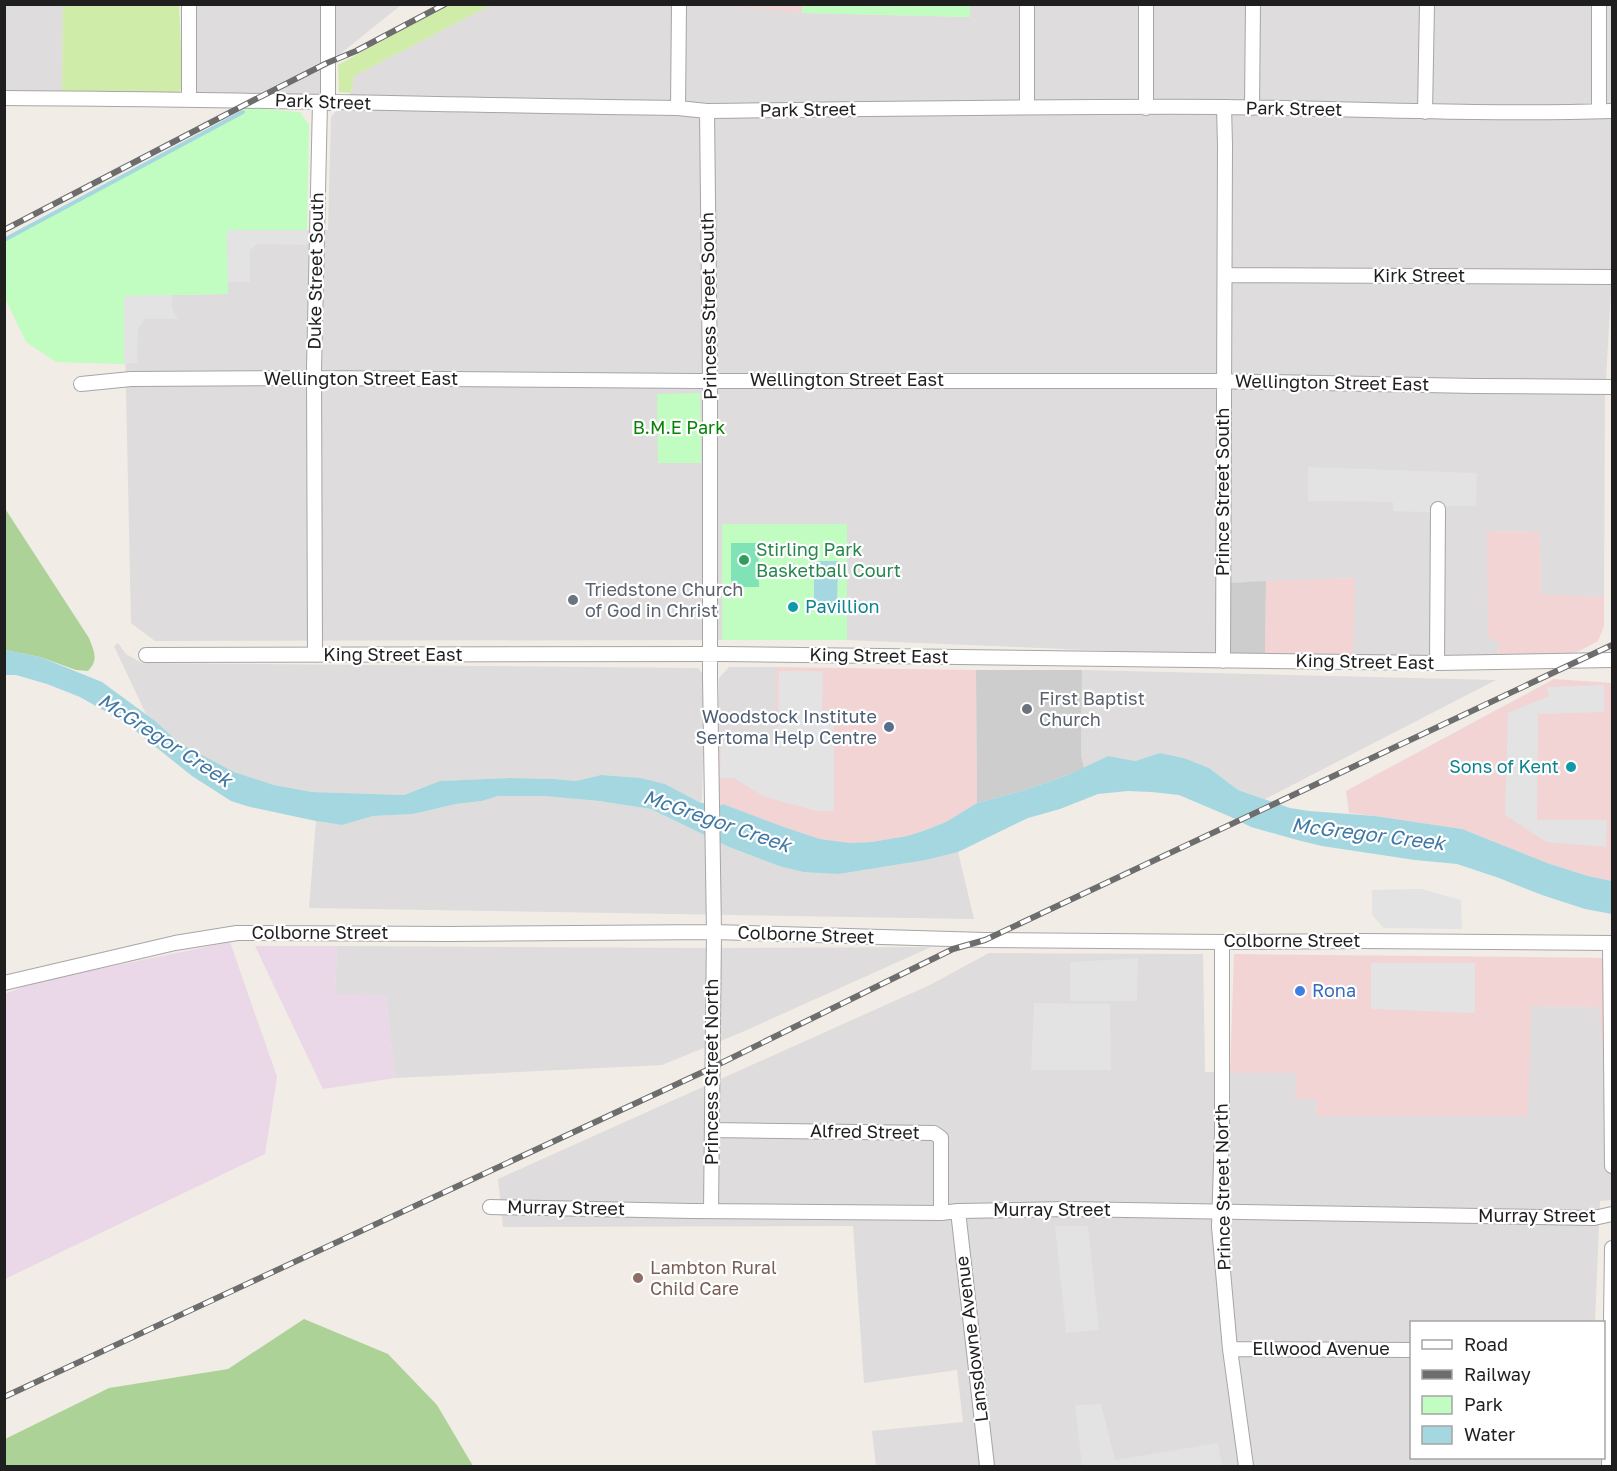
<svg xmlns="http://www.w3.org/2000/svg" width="1617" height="1471" font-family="'Golos Text',sans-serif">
	<rect width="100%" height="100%" fill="#f1ece5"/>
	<path fill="#dedcdc" d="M 727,4 L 802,13 L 970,17 L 970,4 L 1612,5 L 1612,110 L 1611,137 L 1612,271 L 1605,398 L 1604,597 L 1540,595 L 1541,567 L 1539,532 L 1487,531 L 1499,643 L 1498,656 L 1353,656 L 1354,578 L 1230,583 L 1229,650 L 1216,650 L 1212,655 L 847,640 L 847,525 L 722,524 L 722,640 L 155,641 L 131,623 L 124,296 L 228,294 L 227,230 L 328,230 L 331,117 L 351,93 L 354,76 L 491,5 Z
		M 5,5 L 63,5 L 62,95 L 5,93 Z
		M 194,5 L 401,5 L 340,54 L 322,59 L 322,93 L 318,96 L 198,93 L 193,89 Z
		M 118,643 L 126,654 L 142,663 L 698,668 L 705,676 L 702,801 L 699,802 L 665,784 L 641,778 L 601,775 L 576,781 L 554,779 L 510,778 L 440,781 L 404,795 L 312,792 L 274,785 L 234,772 L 179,743 L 146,714 L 114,646 Z
		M 729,667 L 776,667 L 776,736 L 768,740 L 718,739 L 719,678 Z
		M 1082,670 L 1496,680 L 1265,799 L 1238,790 L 1209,768 L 1184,758 L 1160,753 L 1135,761 L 1108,756 L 1084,768 L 1081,755 Z
		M 498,796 L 544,796 L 599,801 L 651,809 L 729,847 L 779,866 L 839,874 L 926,860 L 958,852 L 974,919 L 309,908 L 316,821 L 342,825 L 373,816 L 413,814 L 456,804 L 482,801 Z
		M 337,946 L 704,948 L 931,947 L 740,1033 L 662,1065 L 395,1078 L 386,996 L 335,994 Z
		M 989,953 L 1203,954 L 1205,1072 L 1296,1073 L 1317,1100 L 1316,1115 L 1531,1006 L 1600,1007 L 1602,1047 L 1612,1047 L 1612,1200 L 1600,1201 L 1595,1322 L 1412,1322 L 1412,1458 L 1604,1458 L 1612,1466 L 876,1466 L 872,1431 L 963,1422 L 957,1370 L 864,1383 L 853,1226 L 503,1227 L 498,1179 L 930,985 Z"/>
	<path fill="#f2d4d5" d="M 727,5 L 802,5 L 802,13 Z
		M 1487,531 L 1539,532 L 1541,567 L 1540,594 L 1604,597 L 1604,626 L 1598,641 L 1577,652 L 1559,656 L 1498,656 L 1499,643 L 1488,637 Z
		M 1355,578 L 1353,656 L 1265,656 L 1266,581 Z
		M 776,667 L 976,670 L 977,803 L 946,822 L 923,831 L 907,836 L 871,842 L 850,843 L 820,839 L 784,827 L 723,804 L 719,807 L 718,739 L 768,740 L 776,736 Z
		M 1554,679 L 1612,683 L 1612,881 L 1588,876 L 1550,864 L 1462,829 L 1375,816 L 1349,813 L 1346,791 Z
		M 1234,954 L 1612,958 L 1612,1047 L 1602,1047 L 1599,1007 L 1531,1006 L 1528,1116 L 1316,1116 L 1317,1100 L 1295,1098 L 1296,1073 L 1230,1073 Z"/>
	<path fill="#ead7e8" d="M 230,942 L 277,1077 L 265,1154 L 5,1279 L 5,994 L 35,982 Z
		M 255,946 L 337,946 L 335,993 L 386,996 L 395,1078 L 323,1089 Z"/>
	<path fill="#cdcdcd" d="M 1266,581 L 1265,656 L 1232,655 L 1229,650 L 1229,583 Z
		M 976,670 L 1082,670 L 1081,755 L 1084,768 L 1068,775 L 1022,791 L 977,803 Z"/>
	<path fill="#cfeca9" d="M 449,4 L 491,5 L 354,76 L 351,93 L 339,92 L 338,65 Z
		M 63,5 L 179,5 L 183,87 L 178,93 L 62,95 Z"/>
	<path fill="#add298" d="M 4,507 L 89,638 C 94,651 99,660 88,671 L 76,670 L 40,657 L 5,650 Z
		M 304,1319 L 388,1354 L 437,1405 L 473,1466 L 5,1466 L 5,1439 L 109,1388 L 228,1369 Z"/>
	<path fill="#c1fcc1" d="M 802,5 L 970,5 L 970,17 L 802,13 Z
		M 247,108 L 300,112 L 309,125 L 307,230 L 227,230 L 228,294 L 124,296 L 124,364 L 56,362 L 26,342 L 5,298 L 5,238 Z
		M 700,393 L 701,463 L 658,463 L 657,394 Z
		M 722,524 L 847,524 L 847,640 L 722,640 Z"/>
	<path fill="#80e3b5" d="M 731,543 L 758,543 L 759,587 L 731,587 Z"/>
	<path fill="#e3e3e3" d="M 227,230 L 307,230 L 307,245 L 258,244 L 250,250 L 250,282 L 228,282 Z
		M 172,295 L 172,308 L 178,319 L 145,319 L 138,329 L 137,363 L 124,364 L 124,296 Z
		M 1308,467 L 1477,473 L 1476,506 L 1445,506 L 1443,513 L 1393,511 L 1393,502 L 1308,501 Z
		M 779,671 L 823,671 L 822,714 L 834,715 L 834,811 L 817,811 L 765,797 L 734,778 L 720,778 L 721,741 L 768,742 L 778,738 Z
		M 1604,685 L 1604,712 L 1538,714 L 1537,820 L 1607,820 L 1606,847 L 1546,842 L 1505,815 L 1508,713 L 1549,696 L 1547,687 Z
		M 1421,889 L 1461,900 L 1462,929 L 1384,928 L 1372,915 L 1372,890 Z
		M 1138,958 L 1137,1001 L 1070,1001 L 1070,962 Z
		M 1371,963 L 1475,963 L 1475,1013 L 1371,1009 Z
		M 1034,1003 L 1110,1004 L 1111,1070 L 1031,1070 Z
		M 1055,1226 L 1088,1226 L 1099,1330 L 1066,1333 Z
		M 1101,1404 L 1115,1460 L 1218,1443 L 1222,1466 L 1082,1466 L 1075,1405 Z"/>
	<path fill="#a4d7e0" d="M 814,561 L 838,561 L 837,605 L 814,606 Z
		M 5,650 L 40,657 L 102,682 L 155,721 L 179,743 L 234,772 L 274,785 L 312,792 L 404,795 L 440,781 L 510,778 L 554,779 L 576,781 L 601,775 L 641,778 L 665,784 L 699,802 L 718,807 L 723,804 L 784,827 L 820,839 L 850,843 L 871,842 L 907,836 L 923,831 L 946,822 L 977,803 L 1022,791 L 1068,775 L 1108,756 L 1135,761 L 1160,753 L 1184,758 L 1209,768 L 1238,790 L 1290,808 L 1309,811 L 1375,816 L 1462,829 L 1550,864 L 1588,876 L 1612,881 L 1612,914 L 1585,909 L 1542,895 L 1499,878 L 1457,864 L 1415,860 L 1322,846 L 1301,841 L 1251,827 L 1231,817 L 1179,795 L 1152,792 L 1128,791 L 1098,794 L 1060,809 L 1028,818 L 958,852 L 926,860 L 839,874 L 804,872 L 779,866 L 729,847 L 651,809 L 599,801 L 544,796 L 498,796 L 482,801 L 456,804 L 413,814 L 373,816 L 342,825 L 316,821 L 250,807 L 231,801 L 192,776 L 126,723 L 80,697 L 47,684 L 16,675 L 5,675 Z"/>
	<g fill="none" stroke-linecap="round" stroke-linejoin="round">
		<path stroke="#a4d7e0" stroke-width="4" d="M 4,240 L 243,112"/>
		<defs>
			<path id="minor" d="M 189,4 L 189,99
				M 328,4 L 328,103
				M 4,98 C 229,99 453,105 678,108 L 707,111 C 880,109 1053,106 1226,107 C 1355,109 1484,115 1612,111
				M 1027,107 L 1027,4
				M 678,108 L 679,4
				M 1146,108 L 1146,4
				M 1252,108 L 1253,4
				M 707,111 L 710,381 L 710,677 L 714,932 L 711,1211
				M 1599,111 L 1599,4
				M 1425,112 L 1427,4
				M 1225,275 L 1612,277
				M 81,384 L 131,379 L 314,378 L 698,381 L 1213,381 L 1475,386 L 1612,387
				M 146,655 L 722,654 L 1437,663 L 1612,660
				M 315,655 L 314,369 L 320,102
				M 1223,661 L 1225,145 L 1224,107
				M 1437,663 L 1438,509
				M 1222,942 L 1222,1132 L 1219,1227 L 1230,1349 L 1246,1466
				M 1610,943 L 1612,1166
				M 4,983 L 175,943 L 237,933 L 450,934 L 714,932 L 985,940 L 1222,942 L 1363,941 L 1612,943
				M 712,1130 L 934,1133 L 941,1138 L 941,1213
				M 490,1207 L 692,1211 L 941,1213 L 958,1211 L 1068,1209 L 1594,1218 L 1612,1214
				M 958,1211 L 987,1466
				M 1230,1349 L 1412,1350
				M 1609,1466 L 1612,1248"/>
		</defs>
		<use href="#minor" stroke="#a6a6a6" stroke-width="16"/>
		<use href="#minor" stroke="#fff" stroke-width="14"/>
		<defs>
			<path id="rail" d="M 4,230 L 254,100 L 327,63 L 356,51 L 445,4
				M 4,1397 L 705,1071 L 953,949 L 985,940 L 1612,645"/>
		</defs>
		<use href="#rail" stroke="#6d6d6d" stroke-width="6"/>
		<use href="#rail" stroke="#fff" stroke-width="4" stroke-dasharray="11" stroke-linecap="butt"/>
	</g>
	<circle fill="#2e9e5b" stroke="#fff" stroke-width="2" cx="744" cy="560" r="6"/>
	<g fill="#6b7280" stroke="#fff" stroke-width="2">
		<circle cx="573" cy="600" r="6"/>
		<circle cx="1027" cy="709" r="6"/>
	</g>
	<g fill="#0f9aa8" stroke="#fff" stroke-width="2">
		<circle cx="793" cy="607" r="6"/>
		<circle cx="1571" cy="767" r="6"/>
	</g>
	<circle fill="#5c6f8a" stroke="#fff" stroke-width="2" cx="889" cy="727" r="6"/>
	<circle fill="#3f7fe0" stroke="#fff" stroke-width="2" cx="1300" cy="991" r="6"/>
	<circle fill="#8d6e63" stroke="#fff" stroke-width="2" cx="638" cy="1278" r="6"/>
	<g text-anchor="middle" stroke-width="4.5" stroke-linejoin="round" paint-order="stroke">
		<g font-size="18" fill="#1f1f1f" stroke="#fff">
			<text transform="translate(323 102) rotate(2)" y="6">Park Street</text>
			<text transform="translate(1294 109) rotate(1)" y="6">Park Street</text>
			<text transform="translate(808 110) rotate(-1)" y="6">Park Street</text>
			<text transform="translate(316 271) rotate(-89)" y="6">Duke Street South</text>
			<text x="1419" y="282">Kirk Street</text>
			<text transform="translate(709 306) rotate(-91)" y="6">Princess Street South</text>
			<text x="361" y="385">Wellington Street East</text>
			<text x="847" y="386">Wellington Street East</text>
			<text transform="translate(1332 383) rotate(1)" y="6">Wellington Street East</text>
			<text transform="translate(1223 492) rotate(-90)" y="6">Prince Street South</text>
			<text x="393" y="661">King Street East</text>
			<text transform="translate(879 656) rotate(1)" y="6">King Street East</text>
			<text transform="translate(1365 662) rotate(1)" y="6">King Street East</text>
			<text x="320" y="939">Colborne Street</text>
			<text transform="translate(806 935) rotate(2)" y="6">Colborne Street</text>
			<text x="1292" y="947">Colborne Street</text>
			<text transform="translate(712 1072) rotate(-90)" y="6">Princess Street North</text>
			<text transform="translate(865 1132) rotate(1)" y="6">Alfred Street</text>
			<text transform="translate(1223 1187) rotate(-91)" y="6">Prince Street North</text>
			<text transform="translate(566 1208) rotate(1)" y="6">Murray Street</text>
			<text x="1052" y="1216">Murray Street</text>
			<text x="1537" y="1222">Murray Street</text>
			<text transform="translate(972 1339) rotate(-97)" y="6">Lansdowne Avenue</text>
			<text x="1321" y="1355">Ellwood Avenue</text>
		</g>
		<g font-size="18" fill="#078408" stroke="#fff">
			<text x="679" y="434">B.M.E Park</text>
		</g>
		<g font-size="18" fill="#27864d" stroke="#fff" text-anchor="start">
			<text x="756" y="556">Stirling Park<tspan x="756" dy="21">Basketball Court</tspan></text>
		</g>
		<g font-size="18" fill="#5b616d" stroke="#fff" text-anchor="start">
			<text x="585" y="596">Triedstone Church<tspan x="585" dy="21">of God in Christ</tspan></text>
			<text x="1039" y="705">First Baptist<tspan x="1039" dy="21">Church</tspan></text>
		</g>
		<g font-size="18" fill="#0d838f" stroke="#fff" text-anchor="start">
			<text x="805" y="613">Pavillion</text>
			<text x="1559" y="773" text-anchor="end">Sons of Kent</text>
		</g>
		<g font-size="18" fill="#4e5e75" stroke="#fff" text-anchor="end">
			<text x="877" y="723">Woodstock Institute<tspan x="877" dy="21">Sertoma Help Centre</tspan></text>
		</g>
		<g font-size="18" fill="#366cbe" stroke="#fff" text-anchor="start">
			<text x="1312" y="997">Rona</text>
		</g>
		<g font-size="18" fill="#785e54" stroke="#fff" text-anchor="start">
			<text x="650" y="1274">Lambton Rural<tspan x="650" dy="21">Child Care</tspan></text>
		</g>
		<g font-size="20" font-style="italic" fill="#4279a4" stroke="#fff">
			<text transform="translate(165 740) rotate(33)" y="7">McGregor Creek</text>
			<text transform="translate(717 821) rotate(19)" y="7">McGregor Creek</text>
			<text transform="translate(1368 834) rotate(7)" y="7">McGregor Creek</text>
		</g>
	</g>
	<rect width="1617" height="1471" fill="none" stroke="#1f1f1f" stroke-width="12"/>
	<rect x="1410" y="1321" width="195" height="138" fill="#ffffff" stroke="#a5a5a5" stroke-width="1.5"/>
	<rect x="1422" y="1340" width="30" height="9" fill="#ffffff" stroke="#a5a5a5" stroke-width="1.5"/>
	<text x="1464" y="1351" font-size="18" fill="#1f1f1f">Road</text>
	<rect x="1422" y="1370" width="30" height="9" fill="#6d6d6d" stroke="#a5a5a5" stroke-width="1.5"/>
	<text x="1464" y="1381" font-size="18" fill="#1f1f1f">Railway</text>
	<rect x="1422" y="1396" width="30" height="18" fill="#c1fcc1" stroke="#a5a5a5" stroke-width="1.5"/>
	<text x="1464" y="1411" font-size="18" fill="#1f1f1f">Park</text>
	<rect x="1422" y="1426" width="30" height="18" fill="#a4d7e0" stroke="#a5a5a5" stroke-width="1.5"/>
	<text x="1464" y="1441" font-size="18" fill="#1f1f1f">Water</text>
</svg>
